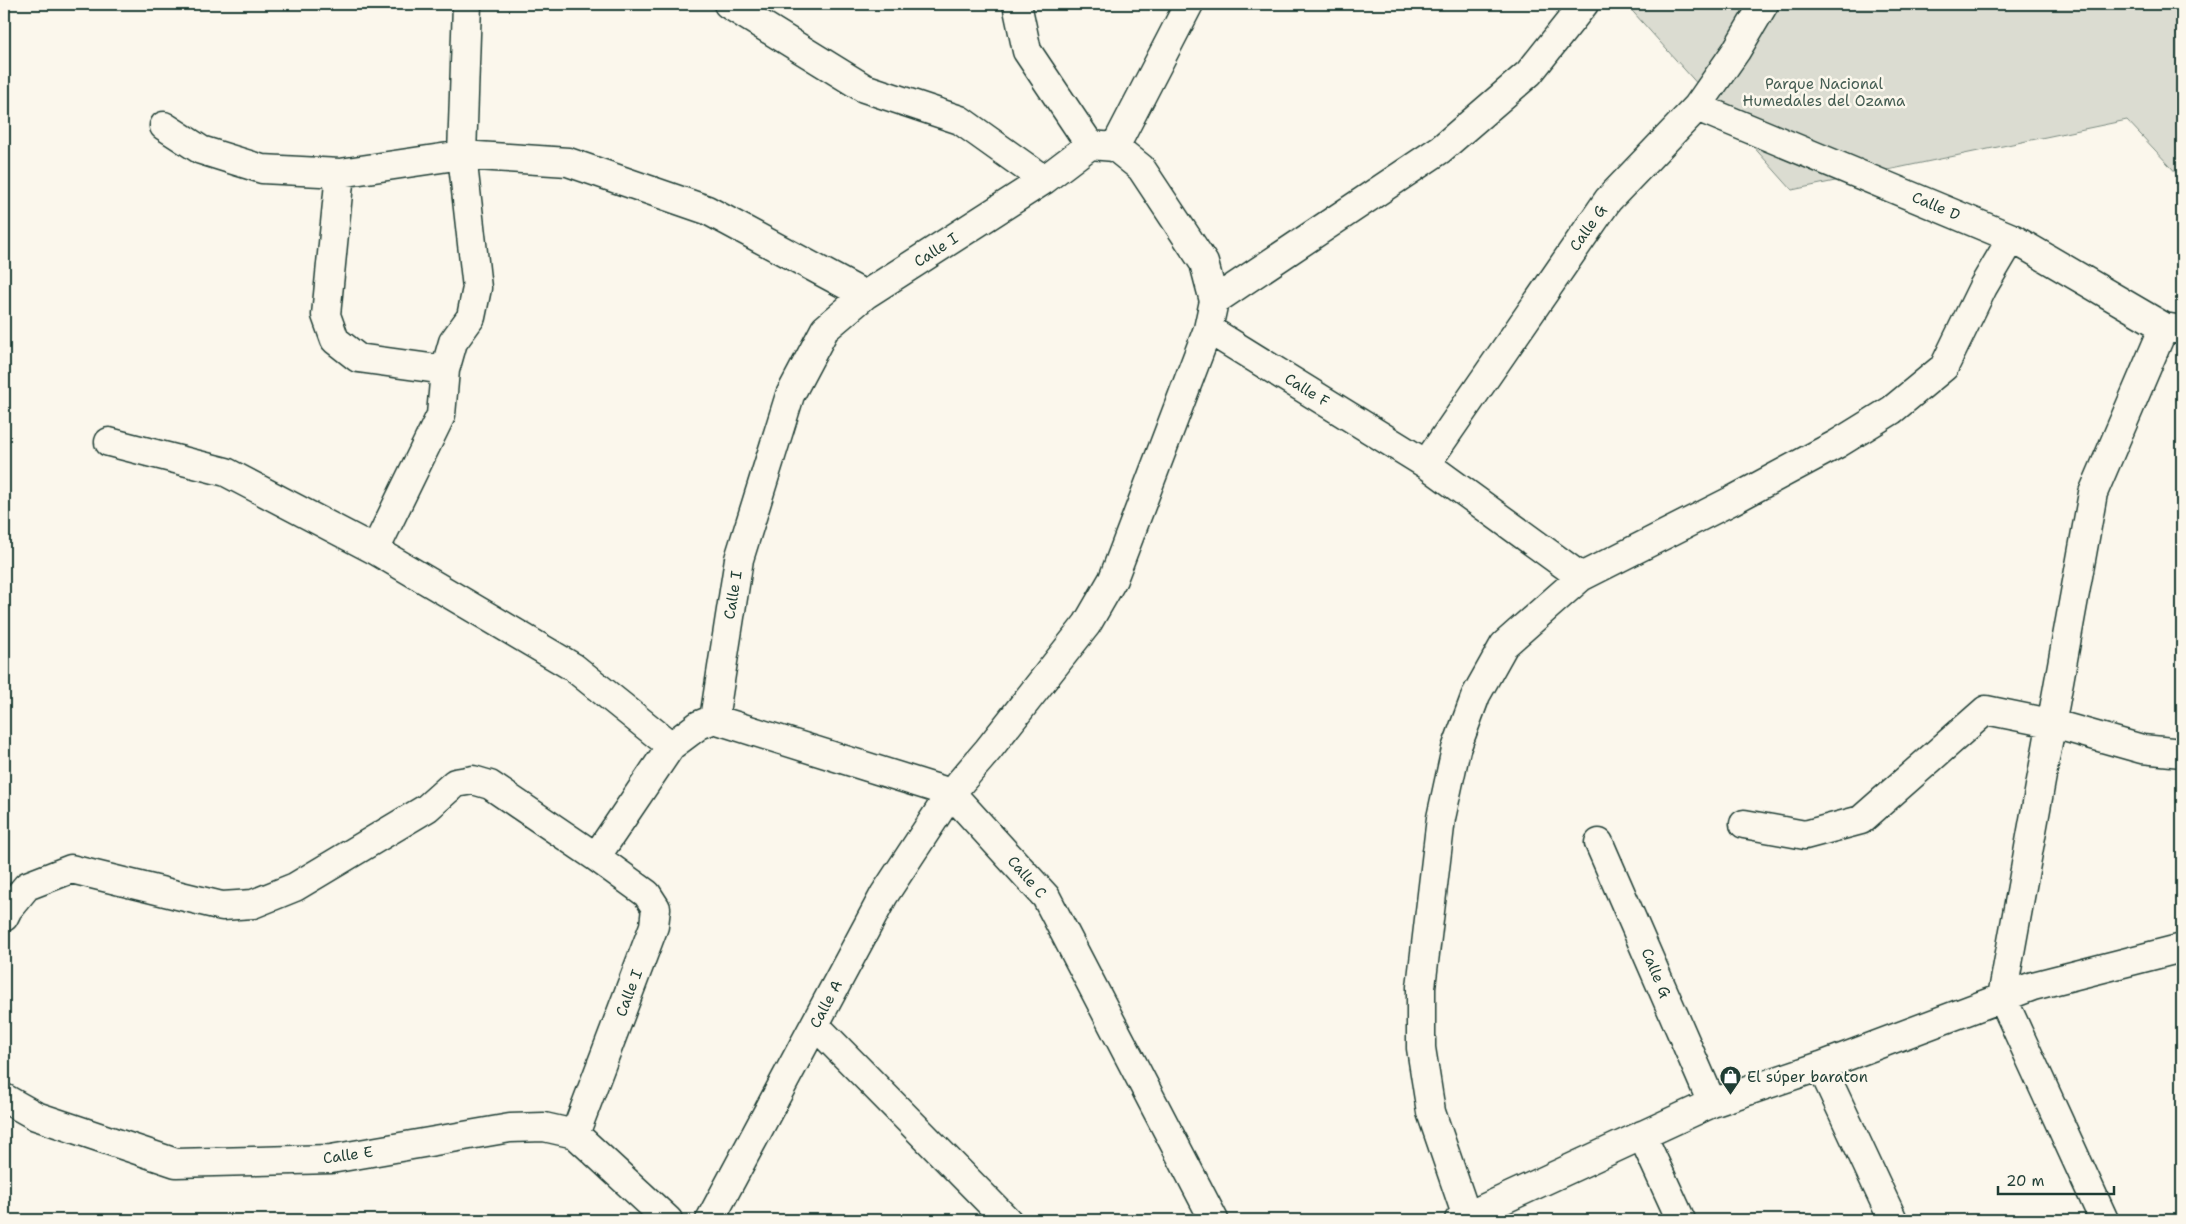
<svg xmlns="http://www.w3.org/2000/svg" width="2186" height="1224" font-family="'Shantell Sans',sans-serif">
	<rect width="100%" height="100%" fill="#fbf7ec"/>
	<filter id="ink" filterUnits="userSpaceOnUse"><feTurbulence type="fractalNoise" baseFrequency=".02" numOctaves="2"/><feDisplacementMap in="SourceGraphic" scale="10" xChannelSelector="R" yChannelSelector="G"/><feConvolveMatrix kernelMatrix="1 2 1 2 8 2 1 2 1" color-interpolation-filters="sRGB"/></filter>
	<g filter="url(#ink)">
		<path fill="#dbdcd1" stroke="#7d8c82" d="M 1626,4 L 2182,4 L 2182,179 L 2127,120 L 1792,190 Z"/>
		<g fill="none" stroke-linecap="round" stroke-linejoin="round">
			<defs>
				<path id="street" d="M 728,4 L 864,88 L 960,120 L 1044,180
					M 1017,4 L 1027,51 L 1090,145
					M 1697,107 L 2012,238 L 2164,327 L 2182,330
					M 164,126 L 201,150 L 262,169 L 340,173 L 462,155 L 568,162 L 707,210 L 865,295
					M 1115,147 L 1141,168 L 1204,263 L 1214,301 L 1208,329 L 1426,464 L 1581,577
					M 1115,147 L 1189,4
					M 340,173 L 326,315 L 335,340 L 358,358 L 445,370
					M 1214,301 L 1441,149 L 1529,73 L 1584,4
					M 109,442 L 226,472 L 375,550 L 573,667 L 671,746
					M 1426,464 L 1608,200 L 1697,107 L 1736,51 L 1764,4
					M 375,550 L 441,415 L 445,370 L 453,342 L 471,317 L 477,288 L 462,155 L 467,4
					M 714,719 L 951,793 L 1046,897 L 1214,1220
					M 1744,824 L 1805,835 L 1861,820 L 1986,710 L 2050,723 L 2142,749 L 2182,753
					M 1599,843 L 1712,1103
					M 4,917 L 8,909 L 27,886 L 71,869 L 222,906 L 253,904 L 295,887 L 427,808 L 455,783 L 473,780 L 490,785 L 596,857
					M 815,1025 L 1007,1220
					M 1821,1066 L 1893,1220
					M 4,1098 L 36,1116 L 176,1163 L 331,1159 L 510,1128 L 544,1127 L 575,1134 L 668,1220
					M 575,1134 L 654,926 L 656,908 L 647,894 L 596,857 L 671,746 L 699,725 L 714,719 L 739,559 L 790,395 L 825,329 L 865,295 L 1044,180 L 1090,145 L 1115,147
					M 1642,1135 L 1681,1220
					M 710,1220 L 884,895 L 951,793 L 988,750 L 1087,624 L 1113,579 L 1208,329
					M 1459,1220 L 1712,1103 L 1821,1066 L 2033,986 L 2182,948
					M 1468,1220 L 1431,1112 L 1421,1048 L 1421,987 L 1441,818 L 1456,749 L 1476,695 L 1504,645 L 1581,577 L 1731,501 L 1837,444 L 1892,410 L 1944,367 L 1983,287 L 2012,238
					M 2104,1220 L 2002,997 L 2093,493 L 2164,327"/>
			</defs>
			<use href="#street" stroke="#1f3d34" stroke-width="31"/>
			<use href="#street" stroke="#fbf7ec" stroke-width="28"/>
		</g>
	</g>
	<defs>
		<symbol id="shop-pin" viewBox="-11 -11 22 30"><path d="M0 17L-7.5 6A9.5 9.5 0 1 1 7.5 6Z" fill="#1f3d34" stroke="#fbf7ec"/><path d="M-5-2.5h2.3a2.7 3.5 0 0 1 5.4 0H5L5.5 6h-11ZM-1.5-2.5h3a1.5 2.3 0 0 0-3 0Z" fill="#fff"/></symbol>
	</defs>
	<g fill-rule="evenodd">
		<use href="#shop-pin" x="1718" y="1064" width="25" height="34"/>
	</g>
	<g text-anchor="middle" stroke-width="5" stroke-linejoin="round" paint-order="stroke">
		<g font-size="15" fill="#455d53" stroke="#fbf7ec">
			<text x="1824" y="89">Parque Nacional<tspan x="1824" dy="17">Humedales del Ozama</tspan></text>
		</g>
		<g font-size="15" fill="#1f3d34" stroke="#fbf7ec">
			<text transform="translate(1936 206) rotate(23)" y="5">Calle D</text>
			<text transform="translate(1588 228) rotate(-55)" y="5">Calle G</text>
			<text transform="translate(936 250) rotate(-33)" y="5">Calle I</text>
			<text transform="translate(1307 390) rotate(32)" y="5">Calle F</text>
			<text transform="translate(733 595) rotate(-81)" y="5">Calle I</text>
			<text transform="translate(1027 877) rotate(49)" y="5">Calle C</text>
			<text transform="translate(1656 973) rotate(67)" y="5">Calle G</text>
			<text transform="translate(629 993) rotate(-69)" y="5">Calle I</text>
			<text transform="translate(826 1004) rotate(-62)" y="5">Calle A</text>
			<text transform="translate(348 1155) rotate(-8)" y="5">Calle E</text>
		</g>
		<g font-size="15" fill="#1f3d34" stroke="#fbf7ec" text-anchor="start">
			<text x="1747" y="1082">El súper baraton</text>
		</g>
	</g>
	<rect width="2186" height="1224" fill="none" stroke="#fbf7ec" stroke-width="20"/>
	<rect x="10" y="10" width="2166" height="1204" fill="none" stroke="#1f3d34" stroke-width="2" filter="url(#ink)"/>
	<path d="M1998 1186v8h116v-8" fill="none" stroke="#1f3d34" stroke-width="2.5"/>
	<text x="2006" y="1186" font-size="15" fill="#1f3d34" stroke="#fbf7ec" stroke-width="4" paint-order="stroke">20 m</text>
</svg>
